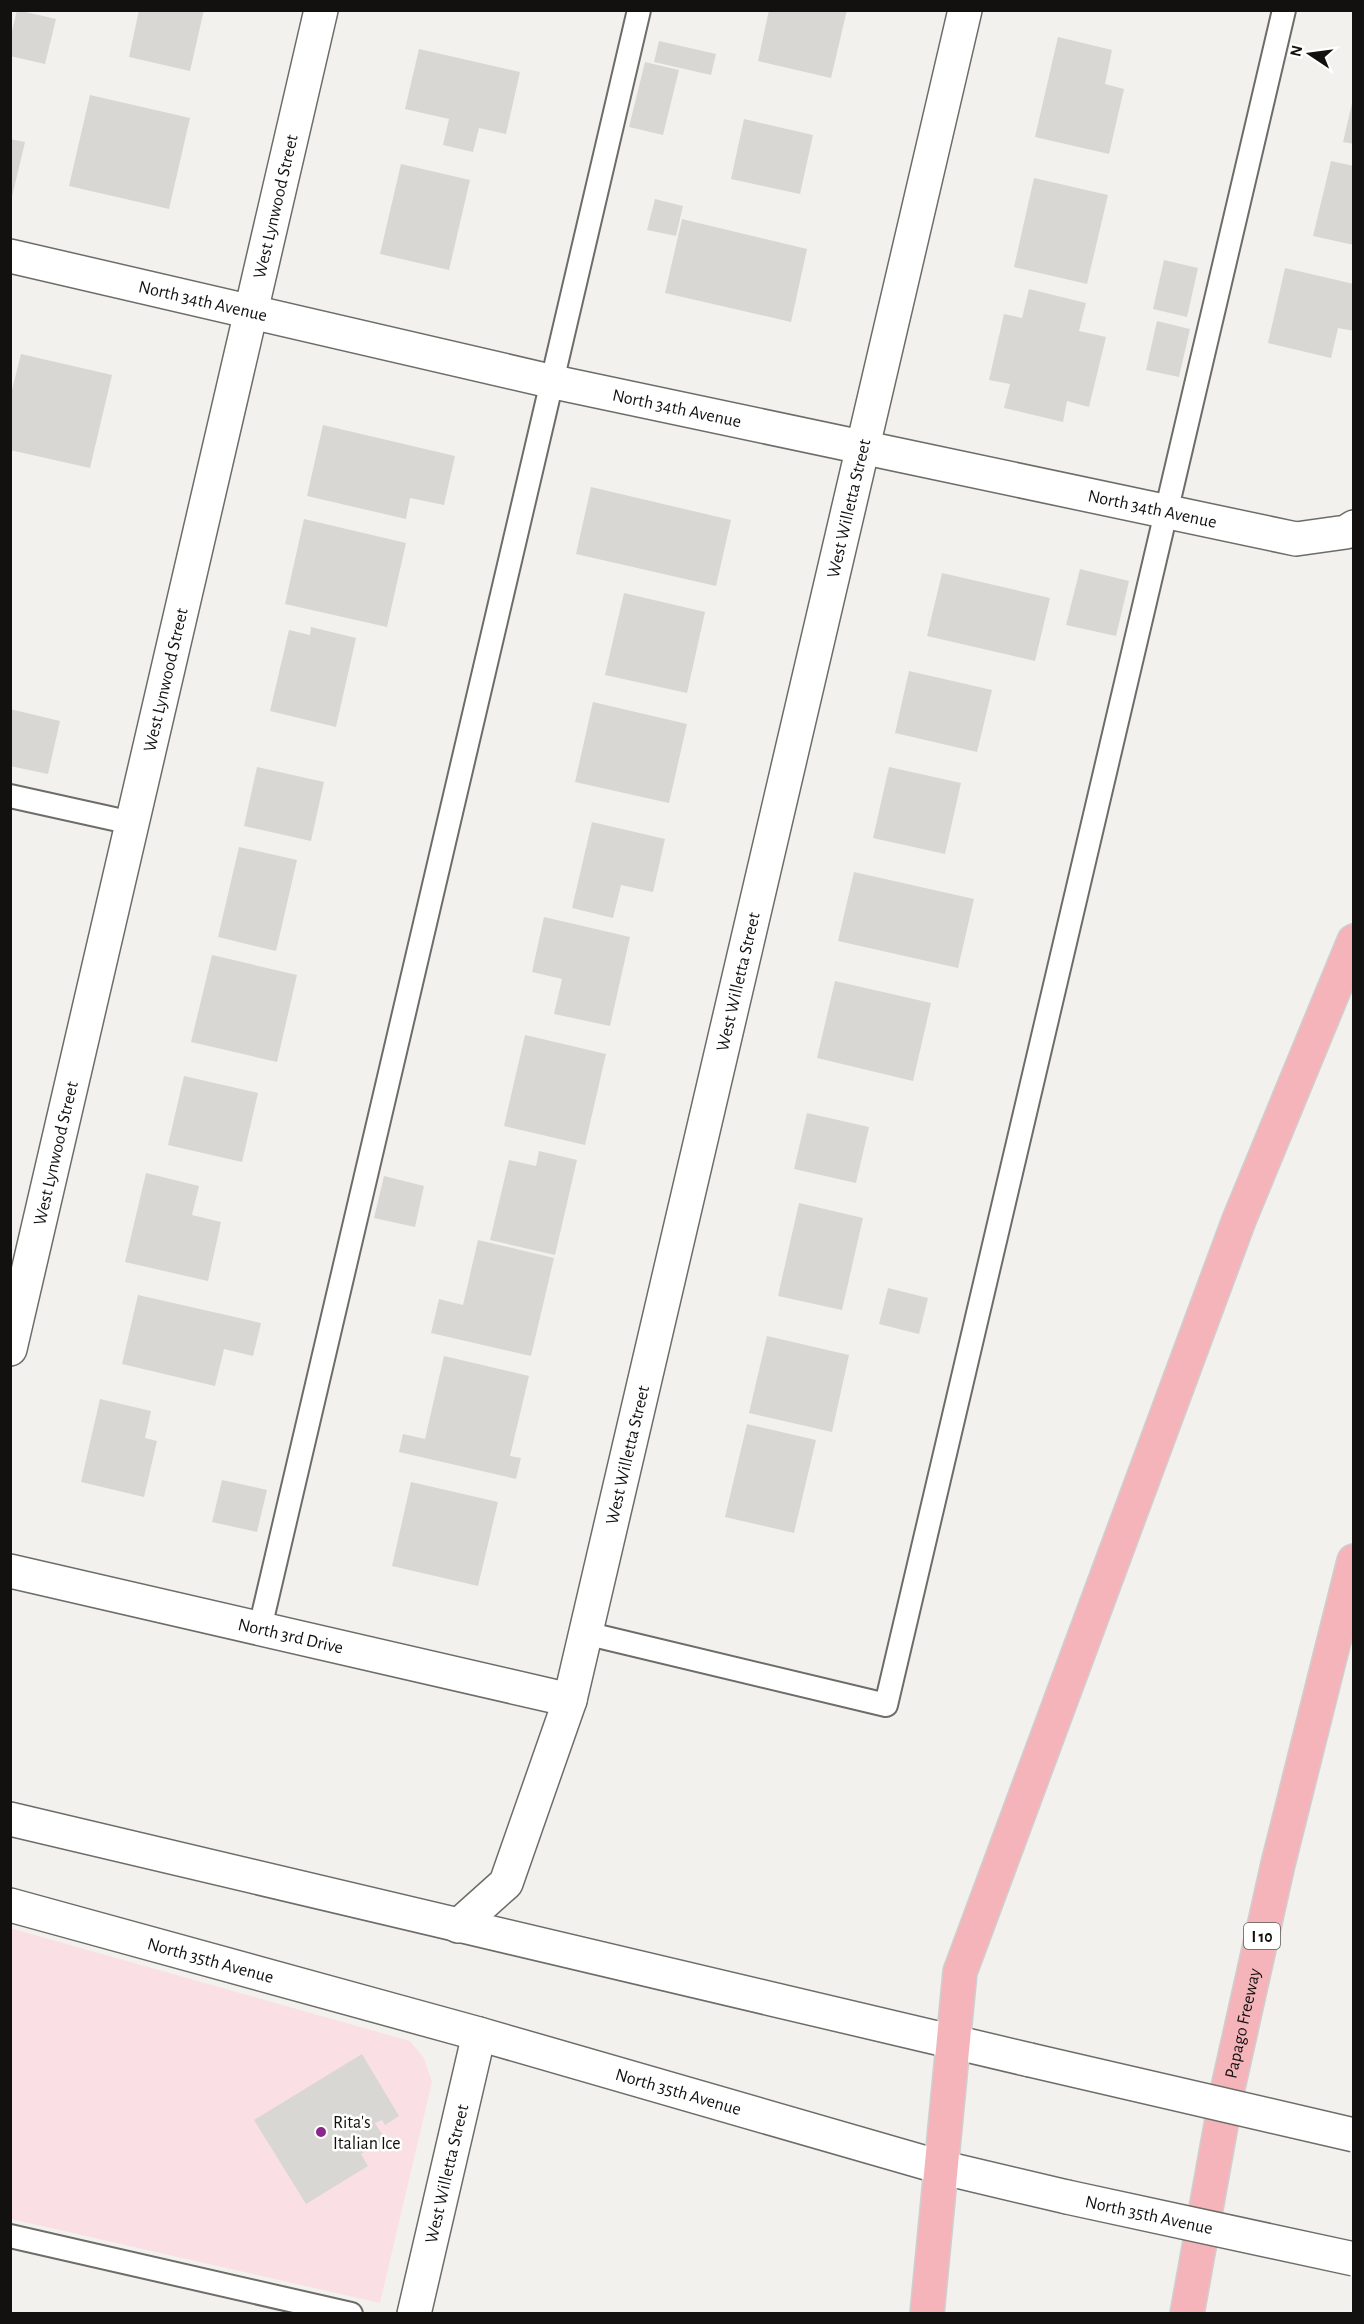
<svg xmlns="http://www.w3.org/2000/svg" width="1364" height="2324" font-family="'Alegreya Sans',sans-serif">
	<rect width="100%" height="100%" fill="#f3f1ed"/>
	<path fill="#fae0e4" d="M 10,1928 L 410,2041 L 424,2058 L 432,2082 L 380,2303 L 11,2219 Z"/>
	<path fill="#d8d7d3" d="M 17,10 L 56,19 L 45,64 L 10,56 L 10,40 Z
		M 139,10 L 204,10 L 190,71 L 129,57 Z
		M 769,10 L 847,10 L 831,78 L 758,61 Z
		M 1058,37 L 1112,50 L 1105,84 L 1124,89 L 1109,154 L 1035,137 Z
		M 659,41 L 716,54 L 711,75 L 654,62 Z
		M 419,49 L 520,72 L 506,134 L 479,128 L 473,152 L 443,145 L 449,119 L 405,109 Z
		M 645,62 L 679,70 L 663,135 L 629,127 Z
		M 90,95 L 190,118 L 169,209 L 69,186 Z
		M 1353,99 L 1354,99 L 1354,144 L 1343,142 Z
		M 744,119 L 813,135 L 800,194 L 731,179 Z
		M 10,139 L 25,142 L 11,201 L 10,201 Z
		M 1331,161 L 1354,166 L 1354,245 L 1313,236 Z
		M 401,164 L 470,180 L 449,270 L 380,254 Z
		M 1034,178 L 1108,195 L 1087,284 L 1014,267 Z
		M 655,199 L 683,206 L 676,236 L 647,230 Z
		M 682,219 L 807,249 L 791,322 L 665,293 Z
		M 1164,260 L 1198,268 L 1187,317 L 1153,309 Z
		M 1285,268 L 1354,284 L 1354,331 L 1338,328 L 1331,358 L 1268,343 Z
		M 1029,289 L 1086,303 L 1079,331 L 1106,337 L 1089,407 L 1067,401 L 1063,422 L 1004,408 L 1010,384 L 989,380 L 1004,314 L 1022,318 Z
		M 1157,321 L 1190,329 L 1179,377 L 1146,370 Z
		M 21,354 L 112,375 L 90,468 L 10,450 L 10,398 Z
		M 323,425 L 455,456 L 444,505 L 410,498 L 406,519 L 307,496 Z
		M 591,487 L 731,520 L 716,586 L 576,554 Z
		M 304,519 L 406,543 L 387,627 L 285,604 Z
		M 1080,569 L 1129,581 L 1116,636 L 1066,625 Z
		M 942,573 L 1050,598 L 1035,661 L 927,636 Z
		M 624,593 L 705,612 L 687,693 L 605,675 Z
		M 311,627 L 356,638 L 336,727 L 270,711 L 289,630 L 310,635 Z
		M 909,671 L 992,690 L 977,752 L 895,733 Z
		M 593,702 L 687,724 L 669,803 L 575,782 Z
		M 10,709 L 60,721 L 48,774 L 10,766 Z
		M 257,767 L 324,782 L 311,841 L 244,826 Z
		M 889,767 L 961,783 L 945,854 L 873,838 Z
		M 592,822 L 665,839 L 653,892 L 621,885 L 613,918 L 572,908 Z
		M 239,847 L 297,860 L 276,951 L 218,937 Z
		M 854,872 L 974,899 L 958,968 L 838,941 Z
		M 544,917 L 630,937 L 610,1026 L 554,1014 L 562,979 L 532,972 Z
		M 212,955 L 297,975 L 277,1062 L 191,1042 Z
		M 835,981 L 931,1003 L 913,1081 L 817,1058 Z
		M 525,1035 L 606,1054 L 585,1145 L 504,1126 Z
		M 184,1076 L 258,1093 L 242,1162 L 168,1145 Z
		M 807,1113 L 869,1127 L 856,1183 L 794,1169 Z
		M 539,1151 L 577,1160 L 555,1255 L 490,1240 L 509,1160 L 536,1166 Z
		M 146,1173 L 199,1186 L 192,1215 L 221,1222 L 208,1281 L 125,1262 Z
		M 384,1176 L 424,1186 L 415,1227 L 374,1218 Z
		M 799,1203 L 863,1218 L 842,1310 L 778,1296 Z
		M 478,1240 L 554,1258 L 531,1356 L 431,1333 L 439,1299 L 463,1305 Z
		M 888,1288 L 928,1298 L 919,1334 L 879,1324 Z
		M 138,1295 L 261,1323 L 253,1356 L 224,1349 L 215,1386 L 122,1364 Z
		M 767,1336 L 849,1355 L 832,1432 L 749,1413 Z
		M 444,1356 L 529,1376 L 510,1456 L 521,1458 L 516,1479 L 399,1452 L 403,1434 L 425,1439 Z
		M 100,1399 L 151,1411 L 145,1438 L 157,1441 L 144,1497 L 81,1482 Z
		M 747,1424 L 816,1440 L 794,1533 L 725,1517 Z
		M 222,1480 L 267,1490 L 257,1532 L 212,1522 Z
		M 411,1482 L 498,1502 L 478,1586 L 392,1566 Z
		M 362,2054 L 399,2116 L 385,2125 L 382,2120 L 375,2123 L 385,2139 L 361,2154 L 368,2166 L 306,2204 L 254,2120 Z"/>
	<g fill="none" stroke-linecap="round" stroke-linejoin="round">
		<defs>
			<path id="lane" d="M 10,796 L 132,823
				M 260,1628 L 639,10
				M 585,1633 L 886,1705 L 1284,10
				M 10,2236 L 351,2314"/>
			<g id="street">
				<path id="s1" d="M 10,256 L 554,382 L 1296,539 L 1346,532 L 1354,527"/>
				<path id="s2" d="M 10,1349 L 321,10"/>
				<path id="s3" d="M 10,1571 L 570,1700"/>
				<path id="s4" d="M 458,1926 L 506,1883 L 570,1700 L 965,10"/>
				<path id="s5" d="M 414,2314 L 479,2034"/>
			</g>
			<g id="secondary">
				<path d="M 10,1819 L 1030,2060"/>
				<path id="s6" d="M 10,1905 L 479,2034 L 940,2167 L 1067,2197"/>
			</g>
			<g id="highway">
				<path d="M 927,2314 L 960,1972 L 1239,1220 L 1354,941"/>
				<path id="s7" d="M 1187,2314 L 1227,2092 L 1278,1864 L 1354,1561"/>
			</g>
		</defs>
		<use href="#lane" stroke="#6d6c68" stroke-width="26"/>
		<use href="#street" stroke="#6d6c68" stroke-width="36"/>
		<use href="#secondary" stroke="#6d6c68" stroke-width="36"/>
		<use href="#highway" stroke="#d0cfcf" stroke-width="36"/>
		<use href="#lane" stroke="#fff" stroke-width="22"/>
		<use href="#street" stroke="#fff" stroke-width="33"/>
		<use href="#secondary" stroke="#fff" stroke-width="33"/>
		<use href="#highway" stroke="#f5b4ba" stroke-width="33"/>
		<defs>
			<g id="secondary-bridge">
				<path d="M 1030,2060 L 1354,2135"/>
				<path id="s8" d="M 1067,2197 L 1354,2259"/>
			</g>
		</defs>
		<use href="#secondary-bridge" stroke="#6d6c68" stroke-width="36" stroke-linecap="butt"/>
		<use href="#secondary-bridge" stroke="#fff" stroke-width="33"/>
	</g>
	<circle fill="#8b268d" stroke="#fffffe" stroke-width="2" cx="321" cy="2132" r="6"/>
	<g text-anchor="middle" stroke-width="5" stroke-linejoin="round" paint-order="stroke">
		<rect fill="#fffffe" stroke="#595857" stroke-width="1.5" x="1244" y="1923" width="36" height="26" rx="4.5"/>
		<g font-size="16" font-weight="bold" fill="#121110">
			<text x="1262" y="1942">I 10</text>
		</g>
		<g font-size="18" fill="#121110" stroke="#fffffe">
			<text dy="6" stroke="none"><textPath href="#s2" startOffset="1173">West Lynwood Street</textPath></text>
			<text dy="6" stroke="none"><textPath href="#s1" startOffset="198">North 34th Avenue</textPath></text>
			<text dy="6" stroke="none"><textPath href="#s1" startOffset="684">North 34th Avenue</textPath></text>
			<text dy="6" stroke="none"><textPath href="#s4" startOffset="1482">West Willetta Street</textPath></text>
			<text dy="6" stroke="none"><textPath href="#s1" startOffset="1170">North 34th Avenue</textPath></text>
			<text dy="6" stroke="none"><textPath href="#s2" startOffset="687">West Lynwood Street</textPath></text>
			<text dy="6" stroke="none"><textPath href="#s4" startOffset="996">West Willetta Street</textPath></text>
			<text dy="6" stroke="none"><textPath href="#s2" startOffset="201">West Lynwood Street</textPath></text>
			<text dy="6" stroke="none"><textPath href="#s4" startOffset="510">West Willetta Street</textPath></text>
			<text dy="6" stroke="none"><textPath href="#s3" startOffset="288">North 3rd Drive</textPath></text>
			<text dy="6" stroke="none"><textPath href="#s6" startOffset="208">North 35th Avenue</textPath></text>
			<text dy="6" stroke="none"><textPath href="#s7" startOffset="296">Papago Freeway</textPath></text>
			<text dy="6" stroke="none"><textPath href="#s6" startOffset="694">North 35th Avenue</textPath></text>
			<text dy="6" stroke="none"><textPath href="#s5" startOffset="144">West Willetta Street</textPath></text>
			<text dy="6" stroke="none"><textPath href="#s8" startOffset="84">North 35th Avenue</textPath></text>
		</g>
		<g font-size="18" fill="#121110" stroke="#fffffe" text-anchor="start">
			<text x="333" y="2128">Rita's<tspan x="333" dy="21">Italian Ice</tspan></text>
		</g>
	</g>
	<rect width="1364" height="2324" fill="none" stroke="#121110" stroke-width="24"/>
	<g transform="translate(1310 54) rotate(283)" stroke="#fffffe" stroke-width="4.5" paint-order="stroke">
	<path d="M0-4.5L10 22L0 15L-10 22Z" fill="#121110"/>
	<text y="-9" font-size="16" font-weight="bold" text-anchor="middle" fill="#121110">N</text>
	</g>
</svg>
